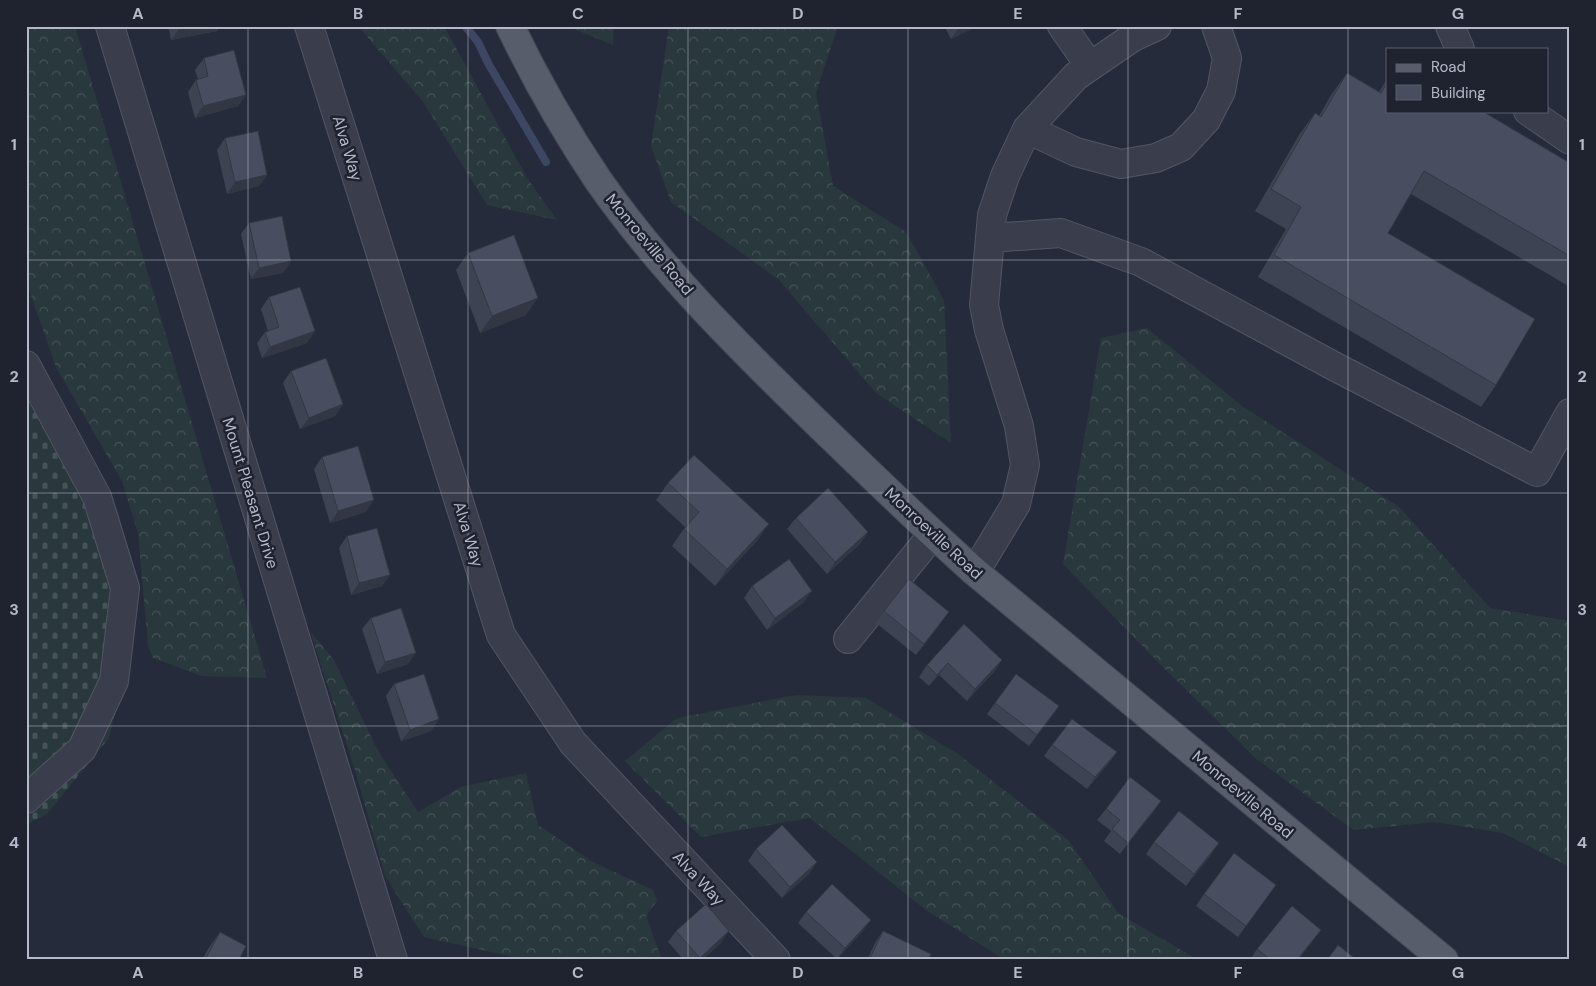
<svg xmlns="http://www.w3.org/2000/svg" width="1596" height="986" font-family="'DM Sans',sans-serif">
	<defs>
		<pattern id="forest-crowns" width="20" height="18" patternUnits="userSpaceOnUse" patternTransform="scale(1.25)"><rect width="20" height="18" fill="#29383d"/><path d="M2 6a3 3 0 1 1 6 0M12 15a3 3 0 1 1 6 0" fill="none" stroke="#465358"/></pattern>
		<pattern id="cemetery-stones" width="16" height="16" patternUnits="userSpaceOnUse" patternTransform="scale(1.25)"><rect width="16" height="16" fill="#29383d"/><path d="M2 7V4a2 2 0 0 1 4 0v3zM10 15v-3a2 2 0 0 1 4 0v3z" fill="#465358"/></pattern>
	</defs>
	<rect width="100%" height="100%" fill="#262b3b"/>
	<path fill="url(#forest-crowns)" d="M 26,26 L 75,26 L 267,678 L 202,676 L 153,658 L 148,646 L 138,533 L 122,481 L 56,367 L 26,281 Z
		M 358,26 L 444,26 L 527,178 L 557,220 L 487,205 L 424,103 Z
		M 567,26 L 614,26 L 613,45 Z
		M 669,26 L 838,26 L 816,93 L 833,186 L 906,232 L 944,300 L 951,443 L 876,393 L 778,279 L 671,202 L 651,146 Z
		M 1147,328 L 1242,406 L 1399,507 L 1490,608 L 1570,621 L 1570,867 L 1503,833 L 1435,822 L 1354,830 L 1255,758 L 1150,654 L 1063,564 L 1101,338 Z
		M 310,631 L 334,660 L 378,751 L 418,812 L 461,787 L 526,773 L 538,825 L 593,862 L 653,890 L 657,901 L 646,916 L 662,960 L 527,960 L 424,937 L 385,876 L 355,770 Z
		M 796,695 L 866,698 L 958,754 L 1069,841 L 1118,913 L 1198,960 L 1005,960 L 926,910 L 810,818 L 701,837 L 625,761 L 677,718 Z"/>
	<path fill="url(#cemetery-stones)" d="M 26,340 L 32,360 L 119,513 L 132,600 L 130,649 L 109,738 L 47,814 L 26,825 Z"/>
	<g fill="none" stroke-linecap="round" stroke-linejoin="round">
		<path stroke="#3d4662" stroke-width="8" d="M 465,26 L 478,42 L 488,63 L 546,162"/>
		<defs>
			<path id="minor" d="M 110,26 L 393,960
				M 309,26 L 501,635 L 573,743 L 776,960
				M 1062,26 L 1090,66
				M 1450,26 L 1460,49
				M 1528,111 L 1570,140
				M 1027,129 L 1076,152 L 1121,164 L 1156,158 L 1181,147 L 1206,120 L 1221,91 L 1227,58 L 1216,26
				M 990,238 L 1061,233 L 1141,262 L 1330,364 L 1537,472 L 1570,413
				M 26,365 L 97,497 L 125,588 L 114,681 L 82,749 L 26,799
				M 975,572 L 1016,504 L 1025,465 L 1019,426 L 989,330 L 984,305 L 992,215 L 1005,176 L 1027,129 L 1076,76 L 1133,37 L 1157,26
				M 848,639 L 933,534"/>
			<path id="major" d="M 510,26 C 536,80 565,131 598,180 C 660,269 738,346 815,421 C 868,472 920,523 975,572 L 1444,960"/>
		</defs>
		<use href="#minor" stroke="#525663" stroke-width="30"/>
		<use href="#major" stroke="#434754" stroke-width="30"/>
		<use href="#minor" stroke="#3a3e4c" stroke-width="28"/>
		<use href="#major" stroke="#585d6b" stroke-width="28"/>
	</g>
	<path fill="#3e4353" d="M 168,26 L 220,26 L 217,31 L 171,40 Z
		M 944,26 L 978,26 L 951,39 Z
		M 204,58 L 246,95 L 238,106 L 195,118 L 188,92 L 196,80 L 198,79 L 195,70 Z
		M 1347,73 L 1379,92 L 1387,79 L 1387,111 L 1570,163 L 1570,287 L 1411,194 L 1388,233 L 1496,385 L 1481,407 L 1258,277 L 1286,229 L 1255,211 L 1299,135 L 1315,113 L 1319,116 L 1331,95 Z
		M 225,138 L 267,175 L 259,186 L 227,194 L 217,150 Z
		M 249,223 L 291,261 L 283,273 L 251,279 L 241,234 Z
		M 468,253 L 526,315 L 480,333 L 456,270 Z
		M 269,297 L 307,343 L 262,358 L 257,343 L 265,332 L 268,331 L 261,309 Z
		M 291,371 L 343,404 L 335,416 L 300,429 L 283,383 Z
		M 322,457 L 366,512 L 330,523 L 314,469 Z
		M 668,483 L 757,541 L 715,586 L 672,546 L 685,527 L 656,500 Z
		M 796,518 L 868,532 L 860,544 L 827,574 L 787,529 Z
		M 347,536 L 390,575 L 382,586 L 351,595 L 339,548 Z
		M 752,586 L 804,602 L 767,630 L 744,598 Z
		M 884,611 L 941,623 L 916,655 L 876,623 Z
		M 371,618 L 408,664 L 377,674 L 362,629 Z
		M 1002,660 L 994,672 L 967,701 L 939,675 L 929,686 L 919,677 L 927,665 Z
		M 394,684 L 439,719 L 431,731 L 401,741 L 386,696 Z
		M 995,703 L 1059,706 L 1029,746 L 987,714 Z
		M 1052,745 L 1117,752 L 1109,763 L 1087,789 L 1044,756 Z
		M 1161,801 L 1120,854 L 1104,841 L 1111,831 L 1097,820 L 1106,809 Z
		M 1154,842 L 1211,855 L 1186,886 L 1146,854 Z
		M 756,849 L 817,862 L 809,874 L 782,898 L 748,861 Z
		M 1276,885 L 1238,937 L 1196,906 L 1204,894 Z
		M 806,912 L 863,931 L 837,959 L 798,923 Z
		M 676,931 L 721,943 L 702,960 L 684,960 L 668,942 Z
		M 883,931 L 928,960 L 867,960 L 875,943 Z
		M 220,932 L 239,960 L 202,960 L 208,949 Z
		M 1313,941 L 1298,960 L 1250,960 L 1257,949 Z"/>
	<path fill="#323743" d="M 190,26 L 220,26 L 217,31 L 171,40 L 179,29 Z
		M 960,26 L 978,26 L 951,39 Z
		M 246,95 L 238,106 L 195,118 L 203,106 Z
		M 267,175 L 259,186 L 227,194 L 235,182 Z
		M 291,261 L 283,273 L 251,279 L 259,268 Z
		M 538,298 L 526,315 L 480,333 L 492,316 Z
		M 315,331 L 307,343 L 262,358 L 270,347 Z
		M 343,404 L 335,416 L 300,429 L 309,418 Z
		M 374,500 L 366,512 L 330,523 L 338,511 Z
		M 769,524 L 757,541 L 715,586 L 727,569 Z
		M 868,532 L 860,544 L 827,574 L 835,562 Z
		M 390,575 L 382,586 L 351,595 L 359,583 Z
		M 812,591 L 804,602 L 767,630 L 775,618 Z
		M 949,612 L 941,623 L 916,655 L 924,644 Z
		M 416,653 L 408,664 L 377,674 L 385,662 Z
		M 1002,660 L 994,672 L 967,701 L 975,689 Z
		M 948,663 L 939,675 L 929,686 L 937,675 Z
		M 1059,706 L 1051,718 L 1029,746 L 1037,735 Z
		M 439,719 L 431,731 L 401,741 L 410,730 Z
		M 1117,752 L 1109,763 L 1087,789 L 1095,777 Z
		M 1161,801 L 1153,813 L 1120,854 L 1128,843 Z
		M 1219,843 L 1211,855 L 1186,886 L 1194,874 Z
		M 817,862 L 809,874 L 782,898 L 790,887 Z
		M 871,920 L 863,931 L 837,959 L 845,948 Z
		M 1321,930 L 1313,941 L 1298,960 L 1297,960 Z
		M 729,931 L 721,943 L 702,960 L 698,960 Z"/>
	<path fill="#484e60" stroke="#323743" d="M 179,26 L 190,26 L 179,29 Z
		M 234,50 L 246,95 L 203,106 L 196,80 L 208,76 L 204,58 Z
		M 1347,73 L 1381,93 L 1387,83 L 1387,111 L 1482,111 L 1570,163 L 1570,256 L 1424,171 L 1388,233 L 1535,319 L 1496,385 L 1274,255 L 1301,207 L 1271,189 L 1315,113 L 1321,117 Z
		M 258,131 L 267,175 L 235,182 L 225,138 Z
		M 282,216 L 291,261 L 259,268 L 249,223 Z
		M 514,235 L 538,298 L 492,316 L 468,253 Z
		M 300,287 L 315,331 L 270,347 L 265,332 L 279,327 L 269,297 Z
		M 326,358 L 343,404 L 309,418 L 291,371 Z
		M 358,446 L 374,500 L 338,511 L 322,457 Z
		M 694,455 L 769,524 L 727,569 L 684,529 L 699,512 L 668,483 Z
		M 828,488 L 868,532 L 835,562 L 796,518 Z
		M 377,528 L 390,575 L 359,583 L 347,536 Z
		M 789,559 L 812,591 L 775,618 L 752,586 Z
		M 909,579 L 949,612 L 924,644 L 884,611 Z
		M 401,608 L 416,653 L 385,662 L 371,618 Z
		M 964,624 L 1002,660 L 975,689 L 948,663 L 937,675 L 927,665 Z
		M 424,674 L 439,719 L 410,730 L 394,684 Z
		M 1016,674 L 1059,706 L 1037,735 L 995,703 Z
		M 1072,719 L 1117,752 L 1095,777 L 1052,745 Z
		M 1130,777 L 1161,801 L 1128,843 L 1112,829 L 1120,820 L 1106,809 Z
		M 1179,811 L 1219,843 L 1194,874 L 1154,842 Z
		M 782,825 L 817,862 L 790,887 L 756,849 Z
		M 1234,853 L 1276,885 L 1246,926 L 1204,894 Z
		M 832,884 L 871,920 L 845,948 L 806,912 Z
		M 706,904 L 729,931 L 700,958 L 676,931 Z
		M 1292,906 L 1321,930 L 1297,960 L 1271,960 L 1257,949 Z
		M 883,931 L 931,954 L 928,960 L 869,960 Z
		M 220,932 L 246,946 L 239,960 L 205,960 Z
		M 1338,945 L 1357,960 L 1327,960 Z"/>
	<path fill="none" stroke="#b6b9c7" stroke-width="1" stroke-opacity="0.55" d="M 248,26 L 248,960M 468,26 L 468,960M 688,26 L 688,960M 908,26 L 908,960M 1128,26 L 1128,960M 1348,26 L 1348,960M 26,260 L 1570,260M 26,493 L 1570,493M 26,726 L 1570,726"/>
	<g text-anchor="middle" stroke-width="5" stroke-linejoin="round" paint-order="stroke">
		<g font-size="16" fill="#b6b9c7" stroke="#1f2330">
			<text transform="translate(348 148) rotate(73)" y="6">Alva Way</text>
			<text transform="translate(650 244) rotate(50)" y="6">Monroeville Road</text>
			<text transform="translate(251 493) rotate(73)" y="6">Mount Pleasant Drive</text>
			<text transform="translate(934 533) rotate(43)" y="6">Monroeville Road</text>
			<text transform="translate(469 534) rotate(73)" y="6">Alva Way</text>
			<text transform="translate(1243 794) rotate(40)" y="6">Monroeville Road</text>
			<text transform="translate(699 878) rotate(47)" y="6">Alva Way</text>
		</g>
	</g>
	<rect width="1596" height="986" fill="none" stroke="#1f2330" stroke-width="55"/>
	<rect x="1386" y="48" width="162" height="65" fill="#1f2330" stroke="#5b5f6c"/>
	<rect x="1396" y="64" width="25" height="8" fill="#585d6b" stroke="#5b5f6c"/>
	<text x="1431" y="72" font-size="15" fill="#b6b9c7">Road</text>
	<rect x="1396" y="85" width="25" height="15" fill="#484e60" stroke="#5b5f6c"/>
	<text x="1431" y="98" font-size="15" fill="#b6b9c7">Building</text>
	<rect x="28" y="28" width="1540" height="930" fill="none" stroke="#b6b9c7" stroke-width="2"/>
	<g font-size="16" text-anchor="middle" font-weight="bold" fill="#b6b9c7">
		<text x="138" y="19">A</text>
		<text x="358" y="19">B</text>
		<text x="578" y="19">C</text>
		<text x="798" y="19">D</text>
		<text x="1018" y="19">E</text>
		<text x="1238" y="19">F</text>
		<text x="1458" y="19">G</text>
		<text x="14" y="150">1</text>
		<text x="1582" y="150">1</text>
		<text x="14" y="382">2</text>
		<text x="1582" y="382">2</text>
		<text x="14" y="615">3</text>
		<text x="1582" y="615">3</text>
		<text x="14" y="848">4</text>
		<text x="1582" y="848">4</text>
		<text x="138" y="978">A</text>
		<text x="358" y="978">B</text>
		<text x="578" y="978">C</text>
		<text x="798" y="978">D</text>
		<text x="1018" y="978">E</text>
		<text x="1238" y="978">F</text>
		<text x="1458" y="978">G</text>
	</g>
</svg>
